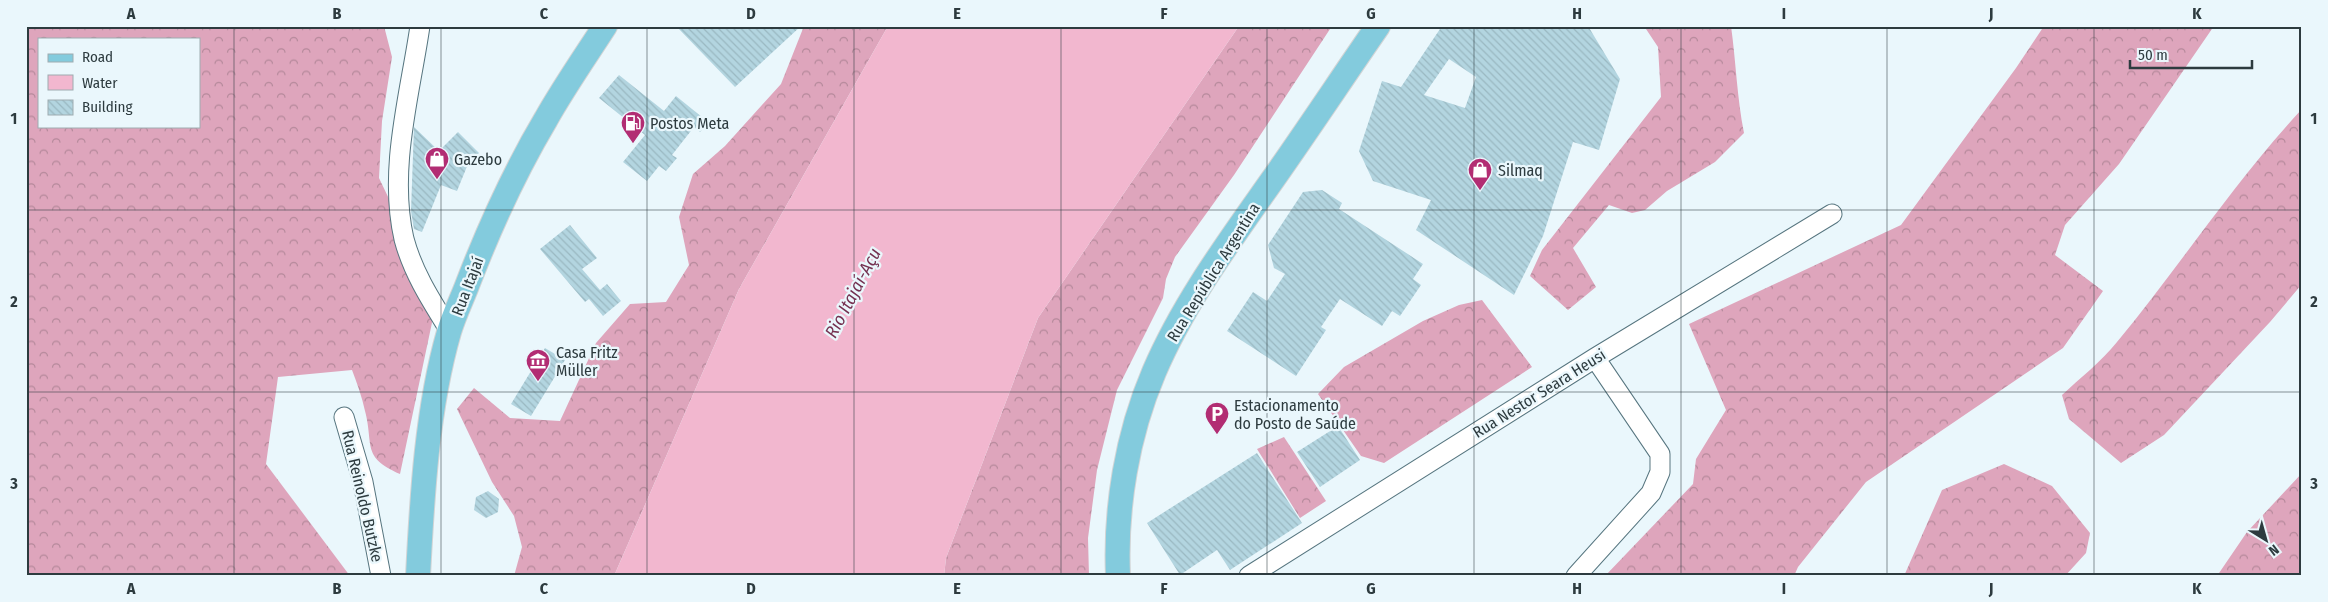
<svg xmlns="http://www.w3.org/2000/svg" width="2328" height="602" font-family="'Fira Sans Condensed',sans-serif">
	<defs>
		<pattern id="forest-crowns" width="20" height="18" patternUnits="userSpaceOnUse" patternTransform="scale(1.25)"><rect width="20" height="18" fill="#dea5bc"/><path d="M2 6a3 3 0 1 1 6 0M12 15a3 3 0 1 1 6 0" fill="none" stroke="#b4889a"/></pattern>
		<pattern id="building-back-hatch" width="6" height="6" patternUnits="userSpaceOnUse" patternTransform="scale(1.25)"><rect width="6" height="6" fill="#b3d5e0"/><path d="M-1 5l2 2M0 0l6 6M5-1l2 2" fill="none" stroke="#9ab8c1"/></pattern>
	</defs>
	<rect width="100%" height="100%" fill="#eaf7fc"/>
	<path fill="url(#forest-crowns)" fill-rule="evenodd" d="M 26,26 L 384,26 L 392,57 L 382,121 L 379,178 L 437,299 L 400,474 C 361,457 374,445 365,411 C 362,397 357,383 352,370 L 278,377 L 266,464 L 350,576 L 26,576 ZM 39,39 L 199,39 L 199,126 L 39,126 Z
		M 804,26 L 888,26 L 739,289 L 614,576 L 514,576 L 522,547 L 514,516 L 492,482 L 457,409 L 474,388 L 510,418 L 560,421 L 596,343 L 630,304 L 666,302 L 689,265 L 679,217 L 693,174 L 725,146 L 781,84 Z
		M 1239,26 L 1332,26 L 1234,175 L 1175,257 L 1166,279 L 1163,298 L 1117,390 L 1097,470 L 1088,538 L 1089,576 L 944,576 L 946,558 L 1038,318 Z
		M 1644,26 L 1731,26 C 1736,62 1737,98 1744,133 L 1715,162 L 1667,191 L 1645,210 L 1632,213 L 1609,205 L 1573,248 L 1596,287 L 1568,310 L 1530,276 L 1542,250 L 1661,97 L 1658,47 Z
		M 2044,26 L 2214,26 L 2119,164 L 2065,225 L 2055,255 L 2103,291 L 2063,348 L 1866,482 L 1798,567 L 1794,576 L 1605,576 L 1693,484 L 1696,459 L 1726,410 L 1689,324 L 1901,225 L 2016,68 Z
		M 2302,109 L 2302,284 L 2270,322 L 2164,435 L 2121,463 L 2069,419 L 2062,395 C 2080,378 2101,362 2117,342 C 2180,266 2234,182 2302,109 Z
		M 1482,300 L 1532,367 L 1384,463 L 1361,456 L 1318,394 L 1344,367 L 1423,321 L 1459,305 Z
		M 1284,437 L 1326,501 L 1300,518 L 1257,449 Z
		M 2004,464 L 2052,486 L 2090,533 L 2086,553 L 2065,576 L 1904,576 L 1942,490 Z
		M 2302,473 L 2302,576 L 2217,576 L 2247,532 Z"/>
	<path fill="#f2b7cf" d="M 888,26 L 1239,26 L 1038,318 L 946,558 L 944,576 L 614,576 L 739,289 Z"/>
	<path fill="url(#building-back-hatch)" fill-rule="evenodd" d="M 676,26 L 801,26 L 735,87 Z
		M 1442,26 L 1588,26 L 1620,79 L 1599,150 L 1573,142 L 1543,236 L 1514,295 L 1416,230 L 1431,200 L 1373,181 L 1359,151 L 1382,81 L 1401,87 ZM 1449,59 L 1476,77 L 1465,108 L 1424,95 Z
		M 619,75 L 664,111 L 676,96 L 708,122 L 700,132 L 694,127 L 672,155 L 677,158 L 666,171 L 659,166 L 647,181 L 623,162 L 645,135 L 599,98 Z
		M 414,127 L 439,151 L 458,132 L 479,153 L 468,164 L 457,191 L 441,185 L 422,232 L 414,229 L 411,211 Z
		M 1322,190 L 1342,203 L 1339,209 L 1423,264 L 1413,279 L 1421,285 L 1400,316 L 1392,311 L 1382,326 L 1340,299 L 1321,327 L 1326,330 L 1296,376 L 1227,331 L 1253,292 L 1267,301 L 1285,274 L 1274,268 L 1268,245 L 1303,192 Z
		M 570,225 L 597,258 L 582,269 L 600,290 L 607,284 L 621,301 L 603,316 L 589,299 L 585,302 L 540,249 Z
		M 545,348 L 565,360 L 531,416 L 511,404 Z
		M 1338,426 L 1360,460 L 1320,487 L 1297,452 Z
		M 1257,453 L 1302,523 L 1230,570 L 1217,550 L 1180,575 L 1147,523 Z
		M 488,491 L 499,499 L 498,512 L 486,518 L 474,510 L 476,497 Z"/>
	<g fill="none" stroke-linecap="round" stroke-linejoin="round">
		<defs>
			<path id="minor" d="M 420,26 C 410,95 388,169 404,239 C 413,273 432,302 450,331
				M 344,417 L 363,482 L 381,576
				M 1249,576 L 1595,358 L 1832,214
				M 1576,576 L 1651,493 L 1660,472 L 1660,454 L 1595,358"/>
			<path id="major" d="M 418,576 C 422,497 427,408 449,332 C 454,315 462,299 468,283 C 490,226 515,171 546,119 C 564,87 585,57 605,26
				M 1118,576 C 1115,508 1127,435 1154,372 C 1183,304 1228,243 1271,182 C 1307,131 1342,78 1378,26"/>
		</defs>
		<use href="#minor" stroke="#56757f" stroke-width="21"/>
		<use href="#major" stroke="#d1d4d5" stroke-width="26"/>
		<use href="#minor" stroke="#fff" stroke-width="19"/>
		<use href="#major" stroke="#83cbdd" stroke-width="24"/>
	</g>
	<path fill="none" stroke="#2d3b3f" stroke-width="1" stroke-opacity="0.55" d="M 234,26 L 234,576M 441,26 L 441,576M 647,26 L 647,576M 854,26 L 854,576M 1061,26 L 1061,576M 1267,26 L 1267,576M 1474,26 L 1474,576M 1681,26 L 1681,576M 1887,26 L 1887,576M 2094,26 L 2094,576M 26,210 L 2302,210M 26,392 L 2302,392"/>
	<defs>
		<symbol id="fuel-pin" viewBox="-11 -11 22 30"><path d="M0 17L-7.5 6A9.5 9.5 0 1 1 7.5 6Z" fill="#b22d73" stroke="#eaf7fc"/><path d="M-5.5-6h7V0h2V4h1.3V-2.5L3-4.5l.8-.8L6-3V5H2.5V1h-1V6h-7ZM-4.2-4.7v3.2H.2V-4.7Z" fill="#fff"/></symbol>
		<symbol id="shop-pin" viewBox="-11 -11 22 30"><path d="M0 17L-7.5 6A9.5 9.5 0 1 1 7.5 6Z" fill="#b22d73" stroke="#eaf7fc"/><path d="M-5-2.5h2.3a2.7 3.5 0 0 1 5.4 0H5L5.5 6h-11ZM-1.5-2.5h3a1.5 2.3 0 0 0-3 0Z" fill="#fff"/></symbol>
		<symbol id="museum-pin" viewBox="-11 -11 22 30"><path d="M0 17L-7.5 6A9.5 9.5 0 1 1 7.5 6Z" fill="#b22d73" stroke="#eaf7fc"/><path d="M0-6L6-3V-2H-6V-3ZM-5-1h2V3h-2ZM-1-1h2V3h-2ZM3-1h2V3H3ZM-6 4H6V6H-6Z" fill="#fff"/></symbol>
		<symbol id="parking-pin" viewBox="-11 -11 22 30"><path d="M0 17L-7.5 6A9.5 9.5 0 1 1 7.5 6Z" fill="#b22d73" stroke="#eaf7fc"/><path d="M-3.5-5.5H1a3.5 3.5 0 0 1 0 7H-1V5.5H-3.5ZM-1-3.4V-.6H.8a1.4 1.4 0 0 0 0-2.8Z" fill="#fff"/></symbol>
	</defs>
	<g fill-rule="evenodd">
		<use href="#fuel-pin" x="619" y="109" width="28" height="38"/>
		<use href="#shop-pin" x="423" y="145" width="28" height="38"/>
		<use href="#shop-pin" x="1466" y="156" width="28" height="38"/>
		<use href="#museum-pin" x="524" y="347" width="28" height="38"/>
		<use href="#parking-pin" x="1203" y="400" width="28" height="38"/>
	</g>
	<g text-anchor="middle" stroke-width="4.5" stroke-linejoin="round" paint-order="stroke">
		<g font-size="16" fill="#2d3b3f" stroke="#eaf7fc" text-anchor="start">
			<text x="650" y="129">Postos Meta</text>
			<text x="454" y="165">Gazebo</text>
			<text x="1498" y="176">Silmaq</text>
			<text x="556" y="358">Casa Fritz<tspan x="556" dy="18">Müller</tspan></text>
			<text x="1234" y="411">Estacionamento<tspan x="1234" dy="18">do Posto de Saúde</tspan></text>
		</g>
		<g font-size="16" fill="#2d3b3f" stroke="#eaf7fc">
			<text transform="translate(1213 272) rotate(-58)" y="6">Rua República Argentina</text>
			<text transform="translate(467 286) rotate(-69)" y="6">Rua Itajaí</text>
			<text transform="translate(1539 393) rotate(-32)" y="6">Rua Nestor Seara Heusi</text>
			<text transform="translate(363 496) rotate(77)" y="6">Rua Reinoldo Butzke</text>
		</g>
		<g font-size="18" font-style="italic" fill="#753151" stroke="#eaf7fc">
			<text transform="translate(853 293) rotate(-62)" y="6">Rio Itajaí-Açu</text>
		</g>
	</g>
	<rect width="2328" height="602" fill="none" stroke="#eaf7fc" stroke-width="55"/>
	<rect x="38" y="38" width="162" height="90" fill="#eaf7fc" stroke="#9eacb0"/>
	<rect x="48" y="54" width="25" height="8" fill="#83cbdd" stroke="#9eacb0"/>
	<text x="82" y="62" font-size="15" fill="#2d3b3f">Road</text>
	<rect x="48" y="75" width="25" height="15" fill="#f2b7cf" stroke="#9eacb0"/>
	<text x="82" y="88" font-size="15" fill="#2d3b3f">Water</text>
	<rect x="48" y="100" width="25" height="15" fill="url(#building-back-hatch)" stroke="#9eacb0"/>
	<text x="82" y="112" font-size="15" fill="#2d3b3f">Building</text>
	<g transform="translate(2266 540) rotate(143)" stroke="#eaf7fc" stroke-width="4" paint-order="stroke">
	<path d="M0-4L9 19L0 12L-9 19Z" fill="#2d3b3f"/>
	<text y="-8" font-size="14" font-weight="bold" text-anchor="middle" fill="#2d3b3f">N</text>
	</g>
	<path d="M2130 60v8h122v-8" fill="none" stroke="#2d3b3f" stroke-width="2.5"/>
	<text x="2138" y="60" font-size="15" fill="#2d3b3f" stroke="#eaf7fc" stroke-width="4" paint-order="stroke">50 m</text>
	<rect x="28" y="28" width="2272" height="546" fill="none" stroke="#2d3b3f" stroke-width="2"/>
	<g font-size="16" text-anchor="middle" font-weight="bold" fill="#2d3b3f">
		<text x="131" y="19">A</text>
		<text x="337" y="19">B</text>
		<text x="544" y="19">C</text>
		<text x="751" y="19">D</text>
		<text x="957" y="19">E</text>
		<text x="1164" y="19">F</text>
		<text x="1371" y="19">G</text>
		<text x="1577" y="19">H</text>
		<text x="1784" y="19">I</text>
		<text x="1991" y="19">J</text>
		<text x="2197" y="19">K</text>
		<text x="14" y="124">1</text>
		<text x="2314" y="124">1</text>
		<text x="14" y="307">2</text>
		<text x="2314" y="307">2</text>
		<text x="14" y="489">3</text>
		<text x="2314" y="489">3</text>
		<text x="131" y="594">A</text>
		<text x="337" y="594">B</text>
		<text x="544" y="594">C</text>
		<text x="751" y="594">D</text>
		<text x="957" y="594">E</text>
		<text x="1164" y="594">F</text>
		<text x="1371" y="594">G</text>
		<text x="1577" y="594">H</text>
		<text x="1784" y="594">I</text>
		<text x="1991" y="594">J</text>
		<text x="2197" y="594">K</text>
	</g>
</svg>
